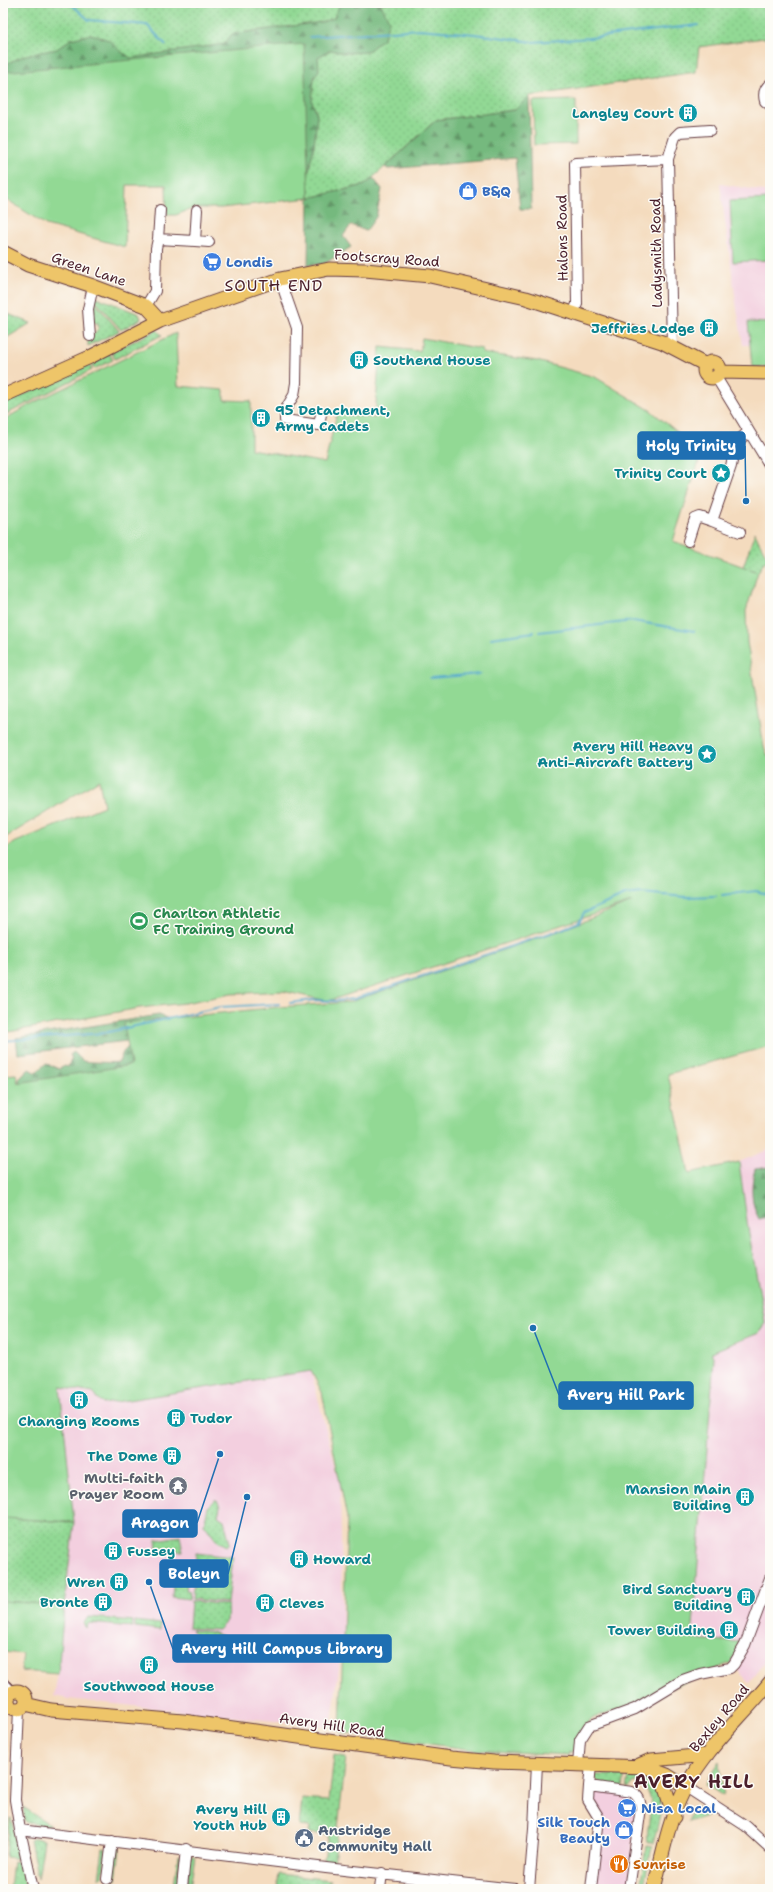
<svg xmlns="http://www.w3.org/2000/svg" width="773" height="1892" font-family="'Shantell Sans',sans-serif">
	<defs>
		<pattern id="grass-dots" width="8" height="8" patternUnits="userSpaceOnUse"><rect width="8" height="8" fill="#92d994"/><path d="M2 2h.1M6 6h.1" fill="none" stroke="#7fba80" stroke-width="1.8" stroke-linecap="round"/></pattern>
		<pattern id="forest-firs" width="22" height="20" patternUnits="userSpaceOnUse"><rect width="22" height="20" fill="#75b97e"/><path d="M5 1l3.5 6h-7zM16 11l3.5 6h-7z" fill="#629667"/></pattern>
	</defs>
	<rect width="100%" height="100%" fill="#fdfcf7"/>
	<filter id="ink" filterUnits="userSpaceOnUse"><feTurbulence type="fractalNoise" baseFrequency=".025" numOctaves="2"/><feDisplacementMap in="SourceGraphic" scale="8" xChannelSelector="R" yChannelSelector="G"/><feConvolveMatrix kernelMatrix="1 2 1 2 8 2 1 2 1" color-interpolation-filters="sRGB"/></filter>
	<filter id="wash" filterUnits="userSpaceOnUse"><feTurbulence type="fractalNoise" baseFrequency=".012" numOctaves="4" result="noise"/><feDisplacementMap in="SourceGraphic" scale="16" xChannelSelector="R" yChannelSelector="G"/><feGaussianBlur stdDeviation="0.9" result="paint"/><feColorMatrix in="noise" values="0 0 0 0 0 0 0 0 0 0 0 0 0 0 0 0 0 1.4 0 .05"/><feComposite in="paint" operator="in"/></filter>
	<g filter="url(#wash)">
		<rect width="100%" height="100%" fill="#f4dbbe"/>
		<path fill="#f3cfdf" d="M 720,184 L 770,192 L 770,367 L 752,367 L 750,345 L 743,345 L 736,303 Z
			M 770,1149 L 770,1655 L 749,1682 L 730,1663 L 692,1639 L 714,1359 L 711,1352 L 758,1333 L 739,1162 Z
			M 311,1371 L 340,1483 L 343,1640 L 331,1727 L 68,1699 L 54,1696 L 58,1674 L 21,1671 L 23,1654 L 3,1652 L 3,1601 L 64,1606 L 74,1522 L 60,1387 Z
			M 589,1786 L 638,1796 L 629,1889 L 590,1889 L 601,1818 L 588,1800 Z"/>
		<path fill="url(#grass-dots)" stroke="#6e7c60" d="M 3,3 L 770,3 L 770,39 L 764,38 L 699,47 L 696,72 L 529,96 L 515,110 L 436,120 L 365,185 L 309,198 L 303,44 L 3,72 Z
			M 94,296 L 139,314 L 141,319 L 121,330 L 93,298 Z
			M 92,299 L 119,331 L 88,346 L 88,340 L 99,328 L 98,324 L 92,321 Z
			M 3,312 L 31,323 L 3,340 Z
			M 157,330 L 162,335 L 115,359 L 111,352 Z
			M 109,353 L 113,360 L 94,369 L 92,364 L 99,361 L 98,358 Z
			M 85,365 L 86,367 L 90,365 L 92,370 L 3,416 L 4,404 Z
			M 755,532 L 758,540 L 769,560 L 764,562 L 758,572 L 743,567 Z
			M 214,1500 L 217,1500 L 220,1507 L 218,1516 L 224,1520 L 230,1543 L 227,1546 L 216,1540 L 204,1524 L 208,1507 Z
			M 3,1518 L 74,1522 L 64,1606 L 3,1601 Z
			M 180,1536 L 183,1551 L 157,1550 L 156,1540 Z
			M 196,1553 L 233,1557 L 228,1603 L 192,1599 Z
			M 174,1573 L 191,1574 L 190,1583 L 187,1583 L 186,1590 L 190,1591 L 189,1599 L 172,1597 Z
			M 191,1601 L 228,1605 L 227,1621 L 218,1630 L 189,1628 Z
			M 89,1617 L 133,1621 L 132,1627 L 89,1623 L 86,1628 L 83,1623 Z
			M 135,1621 L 161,1624 L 160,1630 L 135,1627 Z
			M 192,1630 L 212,1632 L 224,1637 L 225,1641 L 221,1645 L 206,1652 L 201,1641 Z
			M 334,1755 L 346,1757 L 334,1863 L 324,1860 L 328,1835 L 309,1833 L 310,1827 L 299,1826 L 302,1799 L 329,1801 Z
			M 720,1761 L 723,1796 L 705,1784 Z
			M 595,1775 L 625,1775 L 623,1788 C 613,1786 595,1787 595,1775 Z
			M 629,1776 L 651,1779 C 669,1795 658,1823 653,1843 L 648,1843 C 644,1822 663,1792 635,1782 L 627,1789 Z
			M 694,1806 L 710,1815 L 688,1822 Z
			M 23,1807 L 49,1824 L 48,1826 L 28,1823 L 25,1821 Z
			M 10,1818 L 11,1818 L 20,1859 L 6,1857 Z
			M 35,1838 L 44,1840 L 38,1879 L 30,1840 Z
			M 646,1846 L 652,1847 L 643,1889 L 640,1889 Z
			M 103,1848 L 106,1849 L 103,1877 L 99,1878 Z
			M 118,1848 L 120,1848 L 116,1880 L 114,1880 L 111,1877 L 115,1850 Z
			M 178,1855 L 180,1856 L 178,1884 L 174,1885 Z
			M 191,1856 L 195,1856 L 190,1887 L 187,1886 L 189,1858 Z
			M 13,1861 L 20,1862 L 26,1889 L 10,1889 Z
			M 279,1874 L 330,1880 L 329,1889 L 277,1889 Z
			M 99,1884 L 115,1886 L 115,1889 L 98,1889 Z"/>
		<path fill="url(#forest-firs)" stroke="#606c54" d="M 347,3 L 380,3 L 389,20 L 384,38 L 367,52 L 345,53 L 331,50 L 318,57 L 319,70 L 314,78 L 312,101 L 317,115 L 314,146 L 307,179 L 3,82 L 3,65 L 26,55 L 57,49 L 71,39 L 91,34 L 109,40 L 120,51 L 131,58 L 224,44 L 232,34 L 322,22 L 334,18 L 339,6 Z
			M 529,96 L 531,209 L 520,209 L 515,158 L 388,169 L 385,167 L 436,120 L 515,110 Z
			M 373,178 L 382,189 L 376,217 L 366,231 L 351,225 L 343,236 L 351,247 L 324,264 L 308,265 L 309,198 L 365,185 Z
			M 159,1015 L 167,1018 L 127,1041 L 18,1054 L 16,1038 Z
			M 130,1045 L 140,1067 L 19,1086 L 19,1079 L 29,1069 L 36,1073 C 47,1061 44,1063 59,1069 L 65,1066 L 68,1067 L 72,1058 L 70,1055 L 74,1052 C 77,1055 79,1058 83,1061 C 87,1062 114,1063 119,1062 L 123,1052 Z
			M 770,1167 L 770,1216 L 759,1219 C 751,1204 750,1186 755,1169 Z"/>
		<path fill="#92d994" stroke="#6e7c60" d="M 304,44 L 309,198 L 221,208 L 194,208 L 176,215 L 167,215 L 166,185 L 127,185 L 125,247 L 46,225 L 3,197 L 3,72 Z
			M 576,100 L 576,144 L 534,145 L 533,101 Z
			M 769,199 L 770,260 L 733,262 L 730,201 Z
			M 748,322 L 770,323 L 770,367 L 752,367 Z
			M 176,333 L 178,386 L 224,390 L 224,400 L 251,401 L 251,449 L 325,463 L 337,413 L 375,418 L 380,347 L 420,351 L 422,338 L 482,349 L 482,353 L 537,361 L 595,377 L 650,410 L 702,452 L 673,541 L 758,572 L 746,611 L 747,642 L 764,747 L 768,756 L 770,756 L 770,1046 L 668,1074 L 689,1173 L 739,1162 L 748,1228 L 765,1322 L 759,1333 L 711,1352 L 714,1359 L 692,1639 L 742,1642 L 730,1663 L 635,1704 L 591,1719 L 578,1735 L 573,1752 L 569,1752 L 568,1755 L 475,1750 L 340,1732 L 347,1518 L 322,1392 L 311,1371 L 103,1404 L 93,1393 L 60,1387 L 74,1522 L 3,1518 L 3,1075 L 16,1074 L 18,1083 L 131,1065 L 124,1023 L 279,1007 L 350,1002 L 559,931 L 632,902 L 328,1001 L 282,991 L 231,994 L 185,1003 L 140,1008 L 3,1033 L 3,850 L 16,842 L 104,806 L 99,780 L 3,839 L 3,420 L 31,404 Z
			M 3,1601 L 64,1606 L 58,1674 L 21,1671 L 23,1654 L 3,1652 Z"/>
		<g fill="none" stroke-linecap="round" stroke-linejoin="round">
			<path stroke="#4ba6c9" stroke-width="2" d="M 70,3 L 89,20 L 147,25 L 166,45
				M 310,37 L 420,29 L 475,34 L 533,42 L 590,38 L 698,25
				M 539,632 L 633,621 L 694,631
				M 491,638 L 534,632
				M 430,678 L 481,674
				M 722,895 L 756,891 L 770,895
				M 290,1003 L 313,1000 L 335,1001 L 354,999 L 562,929 L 579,922 L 584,913 L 625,895 L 641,893 L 686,897 L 716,896
				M 3,1041 L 104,1033 L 220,1007 L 279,1004"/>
		</g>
	</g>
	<g filter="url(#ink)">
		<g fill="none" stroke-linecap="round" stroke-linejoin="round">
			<defs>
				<path id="minor" d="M 770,84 C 765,88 763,94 765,101 L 770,105
					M 158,239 L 160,210
					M 195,241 L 209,242
					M 280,279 L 297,328 L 296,383 L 294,395 L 285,410 L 285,420 L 319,425 L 321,414
					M 146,306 L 155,291 L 156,248 L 158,239 L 195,241 L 197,210
					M 574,312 L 577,304 L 575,163 L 668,159
					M 90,336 L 88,309 L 93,286
					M 672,346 L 668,159 L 675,137 L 680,132 L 710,130
					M 716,377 L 770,466
					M 740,532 L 712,521 L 731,466 L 736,443 L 748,432
					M 688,541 L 695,519 L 700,517 L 712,521
					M 3,1683 L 13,1693
					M 19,1709 L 15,1800 L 20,1830 L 33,1889
					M 578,1765 L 580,1740 L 589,1726 L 635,1709 L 683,1680 L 700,1674 L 730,1668 L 734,1664 L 745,1645 L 770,1578
					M 591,1765 L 589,1786 L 632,1792 C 639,1796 640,1800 641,1808 L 629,1889
					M 589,1786 L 588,1800 L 599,1818 L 591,1889
					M 686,1787 L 746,1826 L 770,1848
					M 20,1830 L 326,1868 L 515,1889
					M 107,1879 L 112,1841
					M 182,1887 L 186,1849
					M 380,1889 L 382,1873
					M 529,1889 L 534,1829 L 537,1763"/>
				<path id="major" d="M 3,252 L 28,265 L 93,286 L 146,306 L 160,321
					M704 370a8 8 0 1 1 16 0a8 8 0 1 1-16 0Z
					M 720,372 L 770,373
					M 3,396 L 90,357 L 160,321 L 280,279 L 329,269 L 365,270 L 430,276 L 526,298 L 662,342 L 706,365
					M8 1700a9 9 0 1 1 18 0a9 9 0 1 1-18 0Z
					M 25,1704 L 51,1710 L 183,1721 L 451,1758 L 494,1762 L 646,1767 L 667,1775 L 686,1787
					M 637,1766 L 651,1760 L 707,1755
					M 656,1771 L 663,1781 L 674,1817
					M 654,1889 C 662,1857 668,1822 683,1792 C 704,1750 741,1718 770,1682"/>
			</defs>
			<use href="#minor" stroke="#643b41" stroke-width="12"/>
			<use href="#major" stroke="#643b41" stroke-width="15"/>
			<use href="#minor" stroke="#fff" stroke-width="10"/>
			<use href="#major" stroke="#eec569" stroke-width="13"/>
		</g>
	</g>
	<defs>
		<symbol id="building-disc" viewBox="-11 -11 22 22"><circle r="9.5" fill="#0f9aa8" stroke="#fdfcf7"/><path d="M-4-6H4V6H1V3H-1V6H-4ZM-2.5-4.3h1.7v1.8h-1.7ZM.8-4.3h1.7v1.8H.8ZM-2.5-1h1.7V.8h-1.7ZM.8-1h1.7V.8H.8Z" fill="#fff"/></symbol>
		<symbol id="shop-disc" viewBox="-11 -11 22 22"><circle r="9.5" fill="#3f7fe0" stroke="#fdfcf7"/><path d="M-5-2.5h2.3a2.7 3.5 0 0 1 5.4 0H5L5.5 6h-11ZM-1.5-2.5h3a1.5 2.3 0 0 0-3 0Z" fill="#fff"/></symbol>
		<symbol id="supermarket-disc" viewBox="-11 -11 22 22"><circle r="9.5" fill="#3f7fe0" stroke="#fdfcf7"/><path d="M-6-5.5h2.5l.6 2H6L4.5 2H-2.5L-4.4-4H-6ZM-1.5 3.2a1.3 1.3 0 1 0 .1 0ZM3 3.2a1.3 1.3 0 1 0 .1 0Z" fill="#fff"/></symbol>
		<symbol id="sight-disc" viewBox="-11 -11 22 22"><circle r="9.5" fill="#0f9aa8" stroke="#fdfcf7"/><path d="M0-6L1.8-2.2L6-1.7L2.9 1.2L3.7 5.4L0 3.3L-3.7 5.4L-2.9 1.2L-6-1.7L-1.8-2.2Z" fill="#fff"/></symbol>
		<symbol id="stadium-disc" viewBox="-11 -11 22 22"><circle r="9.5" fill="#2e9e5b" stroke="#fdfcf7"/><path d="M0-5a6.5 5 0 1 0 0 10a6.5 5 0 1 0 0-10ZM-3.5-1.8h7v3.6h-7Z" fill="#fff"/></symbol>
		<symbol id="temple-disc" viewBox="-11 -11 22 22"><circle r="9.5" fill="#6b7280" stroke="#fdfcf7"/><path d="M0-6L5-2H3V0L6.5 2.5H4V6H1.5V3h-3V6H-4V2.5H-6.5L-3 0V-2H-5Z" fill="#fff"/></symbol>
		<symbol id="civic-disc" viewBox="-11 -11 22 22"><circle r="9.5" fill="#5c6f8a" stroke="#fdfcf7"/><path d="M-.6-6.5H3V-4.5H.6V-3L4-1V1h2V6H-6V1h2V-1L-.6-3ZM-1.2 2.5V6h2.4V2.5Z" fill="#fff"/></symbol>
		<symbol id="restaurant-disc" viewBox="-11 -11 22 22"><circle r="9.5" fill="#e8710a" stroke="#fdfcf7"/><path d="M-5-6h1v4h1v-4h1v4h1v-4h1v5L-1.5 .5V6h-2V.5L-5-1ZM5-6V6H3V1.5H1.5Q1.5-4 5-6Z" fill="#fff"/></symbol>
	</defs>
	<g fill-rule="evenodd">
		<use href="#building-disc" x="677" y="102" width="22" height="22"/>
		<use href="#shop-disc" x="457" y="180" width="22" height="22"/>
		<use href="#supermarket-disc" x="201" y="251" width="22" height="22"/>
		<use href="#building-disc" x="698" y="317" width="22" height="22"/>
		<use href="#building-disc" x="348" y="349" width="22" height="22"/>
		<use href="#building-disc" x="250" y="407" width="22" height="22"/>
		<use href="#sight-disc" x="710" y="462" width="22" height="22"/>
		<use href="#sight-disc" x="696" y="743" width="22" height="22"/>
		<use href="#stadium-disc" x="128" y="910" width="22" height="22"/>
		<use href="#building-disc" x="68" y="1389" width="22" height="22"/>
		<use href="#building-disc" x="165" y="1407" width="22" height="22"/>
		<use href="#building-disc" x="161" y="1445" width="22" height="22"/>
		<use href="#temple-disc" x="167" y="1475" width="22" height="22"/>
		<use href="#building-disc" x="734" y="1486" width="22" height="22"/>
		<use href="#building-disc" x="102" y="1540" width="22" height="22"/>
		<use href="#building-disc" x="288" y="1548" width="22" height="22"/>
		<use href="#building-disc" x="108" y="1571" width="22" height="22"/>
		<use href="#building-disc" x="735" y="1586" width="22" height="22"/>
		<use href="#building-disc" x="92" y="1591" width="22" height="22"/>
		<use href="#building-disc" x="254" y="1592" width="22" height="22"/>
		<use href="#building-disc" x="718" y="1619" width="22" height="22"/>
		<use href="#building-disc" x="138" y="1654" width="22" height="22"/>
		<use href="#supermarket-disc" x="616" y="1797" width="22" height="22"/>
		<use href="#building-disc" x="270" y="1806" width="22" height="22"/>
		<use href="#shop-disc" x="613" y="1819" width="22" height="22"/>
		<use href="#civic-disc" x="293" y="1827" width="22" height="22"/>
		<use href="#restaurant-disc" x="608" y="1853" width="22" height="22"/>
	</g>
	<g text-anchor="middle" stroke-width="3" stroke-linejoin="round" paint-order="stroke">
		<g font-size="14" font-weight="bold" fill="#0d838f" stroke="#fdfcf7" text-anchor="end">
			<text x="674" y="118">Langley Court</text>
			<text x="695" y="333">Jeffries Lodge</text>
			<text x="373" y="365" text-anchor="start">Southend House</text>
			<text x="275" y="415" text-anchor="start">95 Detachment,<tspan x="275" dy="16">Army Cadets</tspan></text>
			<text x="707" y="478">Trinity Court</text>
			<text x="693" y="751">Avery Hill Heavy<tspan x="693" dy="16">Anti-Aircraft Battery</tspan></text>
			<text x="190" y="1423" text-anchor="start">Tudor</text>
			<text x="79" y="1426" text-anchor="middle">Changing Rooms</text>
			<text x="158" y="1461">The Dome</text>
			<text x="731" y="1494">Mansion Main<tspan x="731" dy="16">Building</tspan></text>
			<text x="127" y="1556" text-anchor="start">Fussey</text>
			<text x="313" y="1564" text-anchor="start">Howard</text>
			<text x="105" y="1587">Wren</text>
			<text x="732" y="1594">Bird Sanctuary<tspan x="732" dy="16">Building</tspan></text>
			<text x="89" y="1607">Bronte</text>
			<text x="279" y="1608" text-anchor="start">Cleves</text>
			<text x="715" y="1635">Tower Building</text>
			<text x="149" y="1691" text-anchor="middle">Southwood House</text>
			<text x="267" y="1814">Avery Hill<tspan x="267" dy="16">Youth Hub</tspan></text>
		</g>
		<g font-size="14" font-weight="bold" fill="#366cbe" stroke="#fdfcf7" text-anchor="start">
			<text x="482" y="196">B&amp;Q</text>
			<text x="226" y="267">Londis</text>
			<text x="641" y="1813">Nisa Local</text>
			<text x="610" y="1827" text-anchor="end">Silk Touch<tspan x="610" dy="16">Beauty</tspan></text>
		</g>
		<g font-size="14" fill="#4a1f2b" stroke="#fdfcf7">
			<text transform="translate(562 238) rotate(-91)" y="5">Halons Road</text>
			<text transform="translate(656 253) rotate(-91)" y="5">Ladysmith Road</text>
			<text transform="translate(387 258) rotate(4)" y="5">Footscray Road</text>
			<text transform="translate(89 269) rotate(19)" y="5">Green Lane</text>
			<text transform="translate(719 1718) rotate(-50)" y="5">Bexley Road</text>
			<text transform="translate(332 1725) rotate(8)" y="5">Avery Hill Road</text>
		</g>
		<g font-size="14" font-weight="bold" fill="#27864d" stroke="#fdfcf7" text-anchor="start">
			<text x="153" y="918">Charlton Athletic<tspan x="153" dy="16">FC Training Ground</tspan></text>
		</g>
		<g font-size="14" font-weight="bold" fill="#5b616d" stroke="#fdfcf7" text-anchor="end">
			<text x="164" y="1483">Multi-faith<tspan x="164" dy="16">Prayer Room</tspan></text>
		</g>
		<g font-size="14" font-weight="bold" fill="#4e5e75" stroke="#fdfcf7" text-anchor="start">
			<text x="318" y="1835">Anstridge<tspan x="318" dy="16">Community Hall</tspan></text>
		</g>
		<g font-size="14" font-weight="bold" fill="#c56008" stroke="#fdfcf7" text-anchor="start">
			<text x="633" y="1869">Sunrise</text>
		</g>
		<g font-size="16" letter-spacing="1" fill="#4a1f2b" stroke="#fdfcf7">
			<text x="274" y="291">SOUTH END</text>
		</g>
		<g font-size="18" font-weight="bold" letter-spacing="1" fill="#4a1f2b" stroke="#fdfcf7">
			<text x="694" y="1788">AVERY HILL</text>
		</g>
	</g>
	<path fill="none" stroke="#1f6fb2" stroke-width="1.5" d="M746 501L745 446M533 1328L559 1395M220 1454L197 1523M247 1497L228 1574M149 1582L173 1649"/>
	<g fill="#1f6fb2" stroke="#fdfcf7" stroke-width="1.5">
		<circle cx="746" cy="501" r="4"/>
		<circle cx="533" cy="1328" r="4"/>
		<circle cx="220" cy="1454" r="4"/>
		<circle cx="247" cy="1497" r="4"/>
		<circle cx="149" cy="1582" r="4"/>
	</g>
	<g fill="#1f6fb2" stroke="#1f6fb2" stroke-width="1.5">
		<rect x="638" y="432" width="107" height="27" rx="4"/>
		<rect x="559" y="1382" width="134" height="27" rx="4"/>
		<rect x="123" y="1510" width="74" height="27" rx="4"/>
		<rect x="160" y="1560" width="68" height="27" rx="4"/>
		<rect x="173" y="1635" width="218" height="27" rx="4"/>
	</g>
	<g font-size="15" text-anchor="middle" font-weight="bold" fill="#fff">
		<text x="691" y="451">Holy Trinity</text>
		<text x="626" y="1400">Avery Hill Park</text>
		<text x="160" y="1528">Aragon</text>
		<text x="194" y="1579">Boleyn</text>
		<text x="282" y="1654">Avery Hill Campus Library</text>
	</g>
	<rect width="773" height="1892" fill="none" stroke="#fdfcf7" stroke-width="16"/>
</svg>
